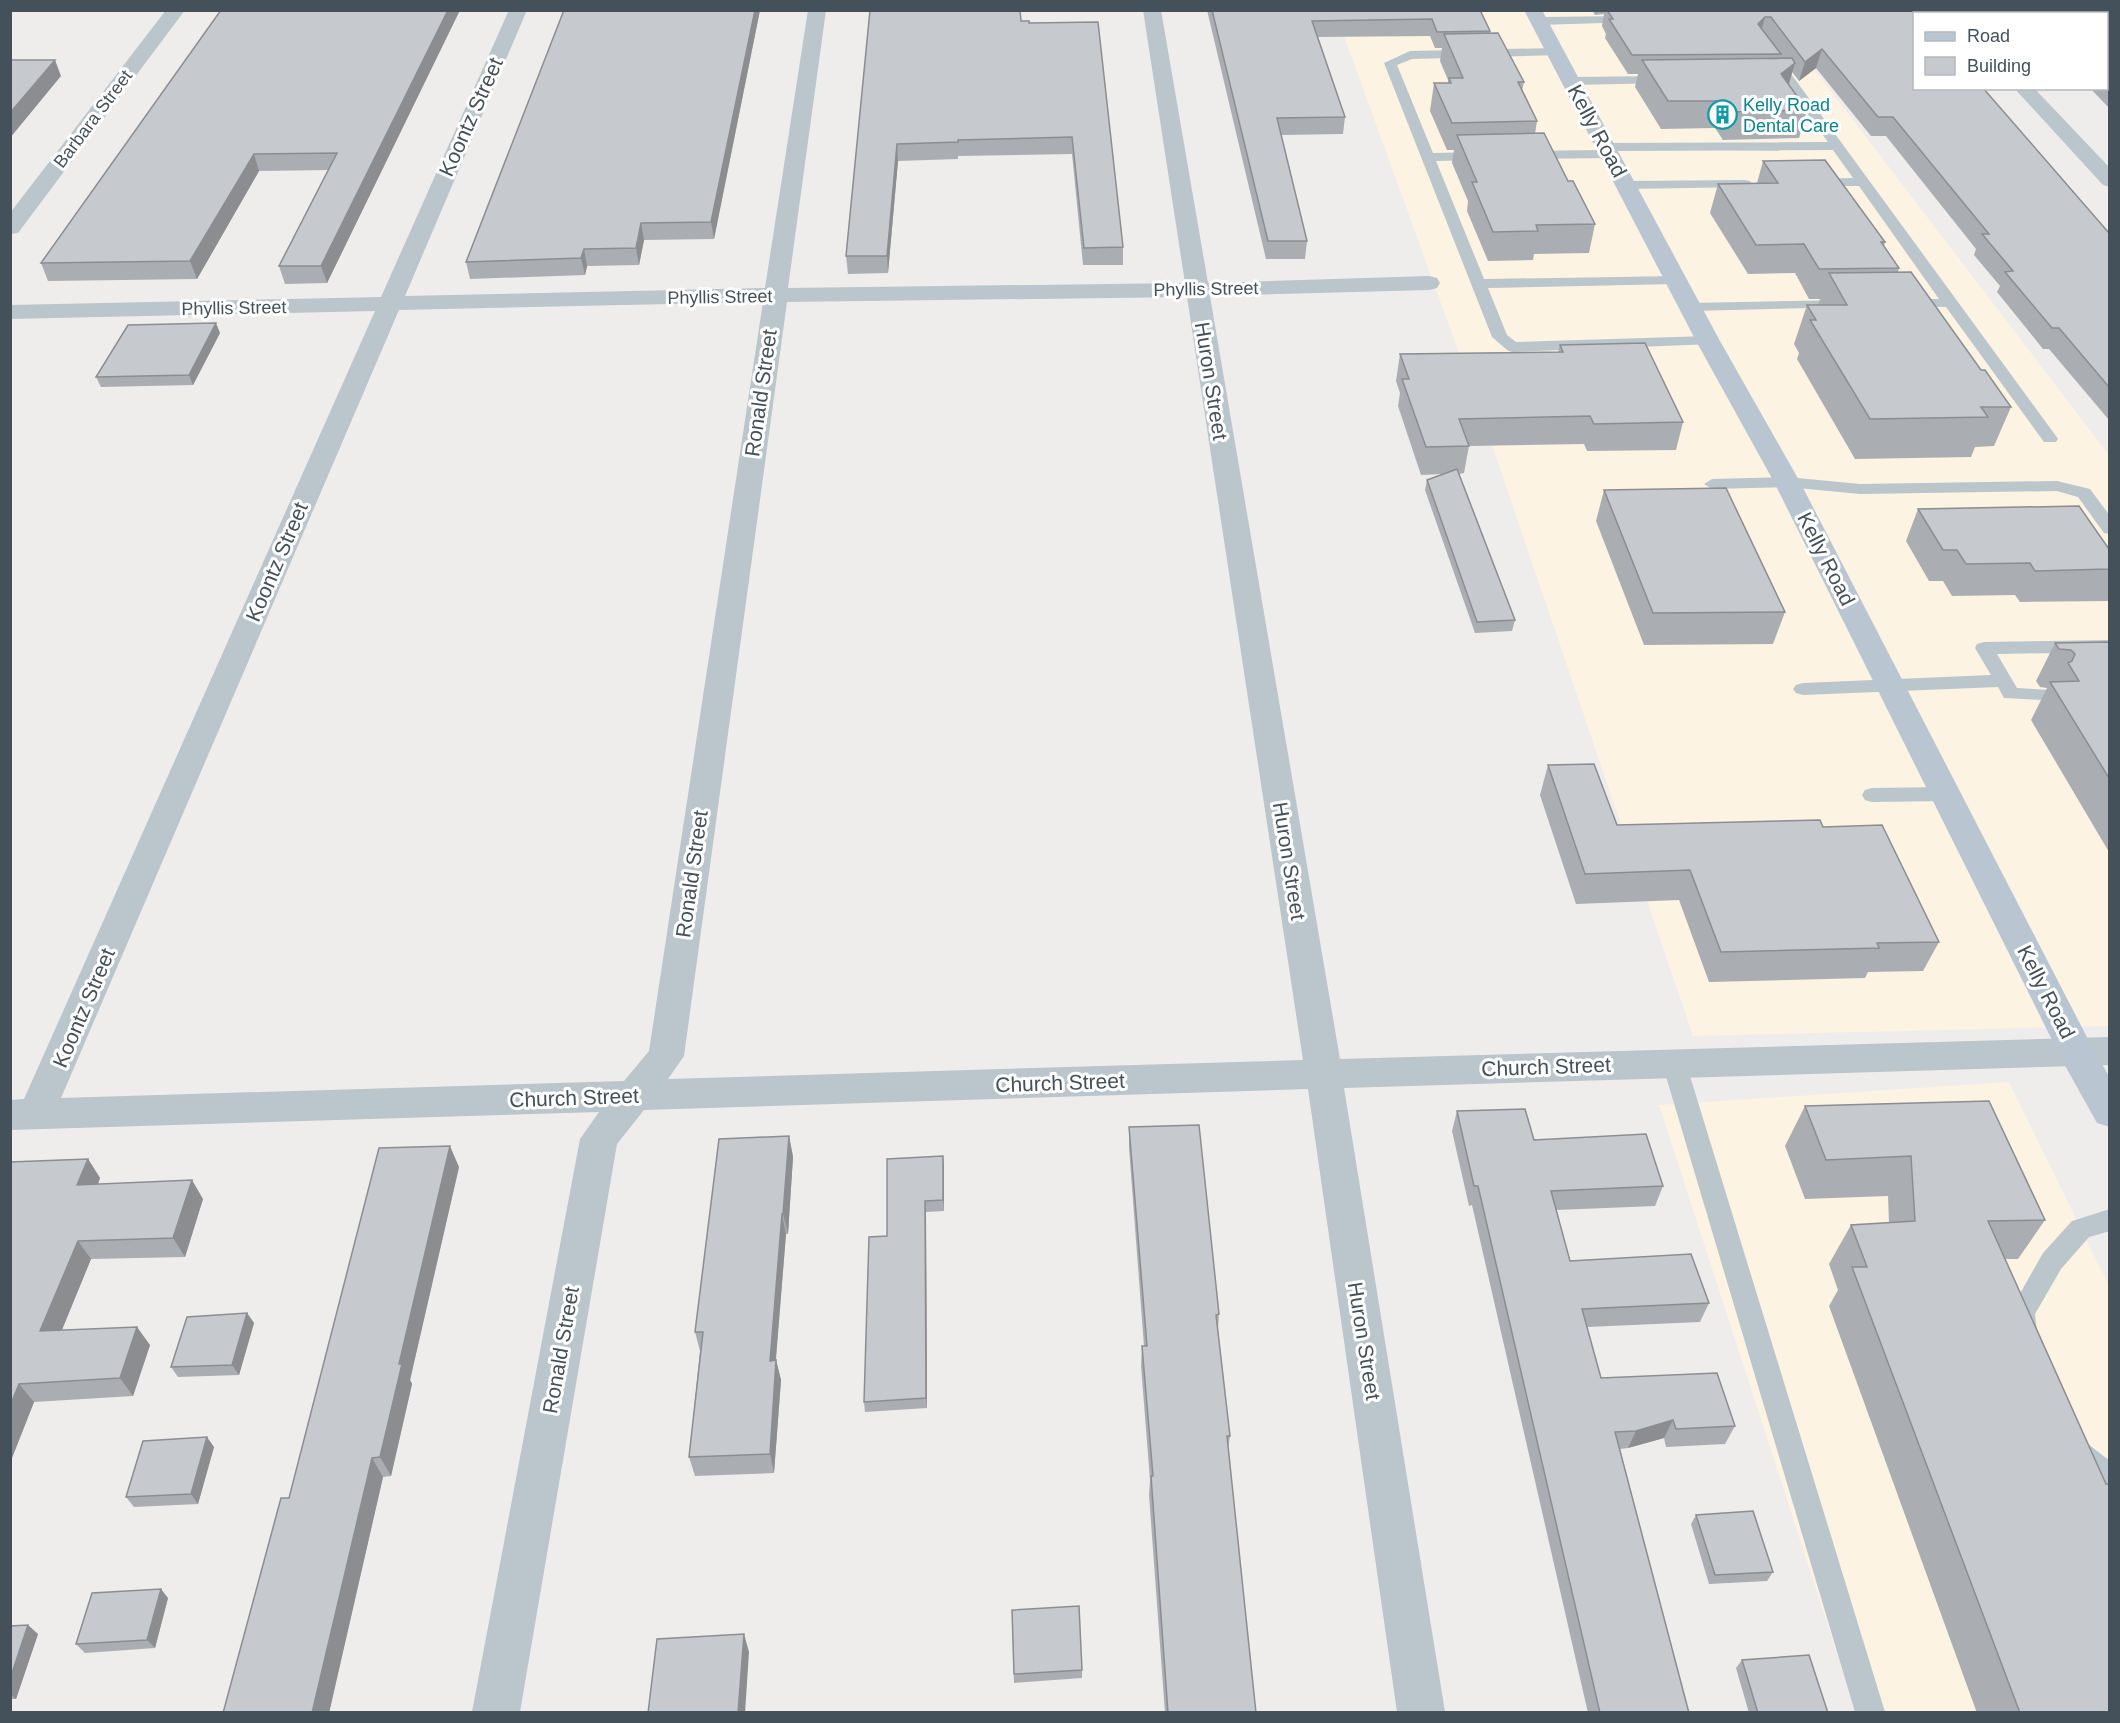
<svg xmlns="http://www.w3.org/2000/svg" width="2120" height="1723" font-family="Helvetica,sans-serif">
	<rect width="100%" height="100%" fill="#efecec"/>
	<path fill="#fcf3e3" d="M 1804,10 L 1788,35 L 2109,455 L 2109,1026 L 1693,1036 L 1488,433 L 1335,11 Z
		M 2009,1082 L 2109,1286 L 2109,1712 L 1856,1712 L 1659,1105 Z"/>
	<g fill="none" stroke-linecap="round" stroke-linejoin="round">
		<path fill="#bac5cc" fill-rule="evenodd" d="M 1631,16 L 1635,18 L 1635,22 L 1539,25 L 1533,21 L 1539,17 Z
			M 1555,48 L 1559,49 L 1559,55 L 1412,59 L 1397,65 L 1433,153 L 1481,152 L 1488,156 L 1481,160 L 1436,161 L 1484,279 L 1676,276 L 1683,280 L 1676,284 L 1488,288 L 1507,335 L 1516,342 L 1708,336 L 1713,338 L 1716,341 L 1713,344 L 1512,352 L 1507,350 L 1492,337 L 1384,63 L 1410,51 Z
			M 1774,55 L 1778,56 L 2056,436 L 2058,439 L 2056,442 L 2044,442 L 1946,307 L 1900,306 L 1898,303 L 1900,300 L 1905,299 L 1939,299 L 1859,186 L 1807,186 L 1805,183 L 1812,179 L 1853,178 L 1833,150 L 1613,151 L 1617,154 L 1610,158 L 1527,159 L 1520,155 L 1527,151 L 1603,150 L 1599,147 L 1606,143 L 1828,142 L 1768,59 Z
			M 1663,76 L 1667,77 L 1669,80 L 1667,83 L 1571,85 L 1565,81 L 1571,77 Z
			M 1745,180 L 1750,181 L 1752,184 L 1750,187 L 1626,189 L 1619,185 L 1626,181 Z
			M 1847,300 L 1852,301 L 1854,304 L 1852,307 L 1691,311 L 1684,307 L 1691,303 Z
			M 1787,477 L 1860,484 L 2057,481 L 2090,489 L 2110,516 L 2110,534 L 2104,533 L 2078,497 L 2057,491 L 1860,494 L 1787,487 L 1712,489 L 1704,484 L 1712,479 Z
			M 2110,640 L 2110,652 L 1997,654 L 2017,688 L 2051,690 L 2054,694 L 2051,698 L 2044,700 L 2004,698 L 1998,687 L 1803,695 L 1796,693 L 1793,689 L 1796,685 L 1803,683 L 1991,675 L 1975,648 L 1977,644 L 1984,642 Z
			M 1946,787 L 1953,789 L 1956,794 L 1953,799 L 1946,801 L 1872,802 L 1865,800 L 1862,795 L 1865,790 L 1872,788 Z
			M 1674,1054 L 1682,1056 L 1686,1063 L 1885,1712 L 1855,1712 L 1662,1063 L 1666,1056 Z
			M 2110,1209 L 2110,1231 L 2089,1237 L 2061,1269 L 2035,1314 L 2037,1332 L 2033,1340 L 2024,1344 L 2015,1340 L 2011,1332 L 2009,1313 L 2043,1253 L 2072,1221 Z
			M 2078,1440 L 2088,1444 L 2110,1461 L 2110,1491 C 2093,1485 2071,1469 2064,1453 L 2068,1444 Z"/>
		<path fill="#bac5cc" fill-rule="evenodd" d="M 166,10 L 185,10 L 18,233 L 10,234 L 10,213 Z
			M 509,10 L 527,10 L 405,296 L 765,288 L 808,10 L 826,10 L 788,288 L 1185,283 L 1143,10 L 1161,10 L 1208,283 L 1429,276 L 1437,278 L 1440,283 L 1437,288 L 1429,290 L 1210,296 L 1340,1059 L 2110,1037 L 2110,1065 L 1344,1088 L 1445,1712 L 1397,1712 L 1308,1089 L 644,1110 L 617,1144 L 520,1712 L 472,1712 L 580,1139 L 599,1112 L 10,1130 L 10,1100 L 24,1099 L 375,311 L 10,319 L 10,305 L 381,297 ZM 1187,297 L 1303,1060 L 668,1079 L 684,1056 L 787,302 ZM 763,302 L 649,1051 L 624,1081 L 61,1098 L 399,310 Z
			M 1940,10 L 1959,10 L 1961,14 L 1942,14 Z
			M 2014,88 L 2034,88 L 2110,168 L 2110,187 L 2103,185 Z"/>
		<path fill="#b9c6d1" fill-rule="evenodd" d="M 1524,10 L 1542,10 L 1720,341 L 1800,482 L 2090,1043 L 2110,1078 L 2110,1127 L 2097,1123 L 2063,1062 L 1774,482 L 1696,341 Z"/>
	</g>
	<path fill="#aaaeb2" d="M 221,10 L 460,10 L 327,283 L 285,284 L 279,266 L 329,170 L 259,171 L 197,279 L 48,281 L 41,263 Z
		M 564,10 L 760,10 L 714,239 L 644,240 L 639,265 L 587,266 L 585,275 L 470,279 L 466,262 Z
		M 870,10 L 1021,21 L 1029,23 L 1123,247 L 1123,265 L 1083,265 L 1072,154 L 958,156 L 958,159 L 898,161 L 888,273 L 848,274 L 846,256 Z
		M 1207,10 L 1480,10 L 1490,31 L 1490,33 L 1524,82 L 1522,91 L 1537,121 L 1535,134 L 1568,181 L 1595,224 L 1589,253 L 1534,254 L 1533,260 L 1488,261 L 1467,211 L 1468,201 L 1452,163 L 1454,150 L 1447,150 L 1430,111 L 1434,83 L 1448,83 L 1448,80 L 1440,61 L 1442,48 L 1435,48 L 1430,36 L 1318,37 L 1345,117 L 1343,134 L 1281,135 L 1307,241 L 1305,259 L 1266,259 Z
		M 1592,10 L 1914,10 L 2109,233 L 2109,420 L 2049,349 L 2043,349 L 1997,292 L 2000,286 L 1974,255 L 1976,249 L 1886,136 L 1871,136 L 1816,68 L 1799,81 L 1792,72 L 1789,85 L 1807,110 L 1799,138 L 1723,140 L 1715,128 L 1661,129 L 1635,87 L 1638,74 L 1628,74 L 1605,38 L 1606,34 L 1602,26 L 1604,14 L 1595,15 Z
		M 2012,10 L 2109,10 L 2109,108 L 2090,88 L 2106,88 L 2106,14 L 2015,14 Z
		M 1763,161 L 1885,242 L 1884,246 L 1899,268 L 1898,272 L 2011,407 L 1994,446 L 1975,447 L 1971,457 L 1855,459 L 1797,359 L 1799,353 L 1794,344 L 1807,305 L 1818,305 L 1820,299 L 1809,299 L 1795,273 L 1748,274 L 1710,213 L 1718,184 L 1757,183 Z
		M 220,333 L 193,385 L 101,387 L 96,377 Z
		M 1560,345 L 1683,422 L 1676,450 L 1587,451 L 1584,444 L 1469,446 L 1464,473 L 1459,474 L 1515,620 L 1512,631 L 1475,633 L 1425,490 L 1427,480 L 1442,474 L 1421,475 L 1398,406 L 1400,393 L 1396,381 L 1400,354 L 1558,352 Z
		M 1604,490 L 1785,612 L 1773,644 L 1644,645 L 1596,521 Z
		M 1918,509 L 2109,549 L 2109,597 L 2108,601 L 2020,602 L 2015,595 L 1952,596 L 1943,581 L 1929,581 L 1906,541 Z
		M 2109,642 L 2109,852 L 2031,720 L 2047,688 L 2040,687 L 2036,681 L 2055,643 Z
		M 1548,765 L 1617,825 L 1823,827 L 1939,942 L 1923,971 L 1868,972 L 1865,978 L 1709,982 L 1679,900 L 1576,904 L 1540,795 Z
		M 1805,1106 L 2045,1220 L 2018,1259 L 2005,1259 L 2109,1713 L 1977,1713 L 1829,1306 L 1838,1290 L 1829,1264 L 1851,1225 L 1889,1223 L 1888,1196 L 1805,1199 L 1785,1146 Z
		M 1457,1111 L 1663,1186 L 1655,1206 L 1556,1210 L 1570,1261 L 1709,1303 L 1700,1322 L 1587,1327 L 1601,1378 L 1735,1426 L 1725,1444 L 1666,1447 L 1664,1438 L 1628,1448 L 1620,1449 L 1689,1713 L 1588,1713 L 1472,1205 L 1469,1206 L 1452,1131 Z
		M 1129,1127 L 1219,1314 L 1218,1329 L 1230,1436 L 1228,1449 L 1256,1713 L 1165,1713 L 1149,1495 L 1150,1480 L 1141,1366 L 1142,1346 L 1144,1346 L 1129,1148 Z
		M 789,1136 L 793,1157 L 788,1234 L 786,1234 L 776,1360 L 781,1380 L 774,1473 L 695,1476 L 689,1457 L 700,1351 L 695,1332 Z
		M 943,1156 L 944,1211 L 926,1212 L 927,1408 L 865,1412 L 864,1402 L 887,1236 Z
		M 88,1159 L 100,1178 L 98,1185 L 203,1199 L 185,1257 L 91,1259 L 62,1330 L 150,1345 L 133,1396 L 34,1402 L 10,1463 L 10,1162 Z
		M 459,1167 L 410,1380 L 412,1384 L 391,1476 L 383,1477 L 329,1713 L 223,1713 L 289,1498 Z
		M 247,1313 L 254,1323 L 239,1375 L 178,1377 L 171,1367 Z
		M 214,1447 L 198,1504 L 134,1507 L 126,1497 Z
		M 1696,1515 L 1773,1572 L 1767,1581 L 1709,1584 L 1691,1524 Z
		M 168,1598 L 155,1648 L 85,1653 L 76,1644 Z
		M 1012,1610 L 1082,1670 L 1082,1678 L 1014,1683 Z
		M 10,1626 L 38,1634 L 16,1699 L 10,1699 Z
		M 1742,1660 L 1828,1713 L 1749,1713 L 1736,1668 Z"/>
	<path fill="#8b8d91" d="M 448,10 L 460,10 L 327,283 L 321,266 Z
		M 755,10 L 760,10 L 714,239 L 711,222 Z
		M 1765,17 L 1760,35 L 1758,24 Z
		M 1822,49 L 1816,68 L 1799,81 L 1805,62 Z
		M 55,60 L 61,76 L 10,138 L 10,113 Z
		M 1795,63 L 1787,90 L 1781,74 Z
		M 897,144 L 898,161 L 888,273 L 887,256 Z
		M 254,154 L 259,171 L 197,279 L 190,261 Z
		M 641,223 L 644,240 L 639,265 L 636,248 Z
		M 584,249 L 587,266 L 585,275 L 581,258 Z
		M 216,323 L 220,333 L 193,385 L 189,375 Z
		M 789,1136 L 793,1157 L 788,1234 L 783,1214 Z
		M 450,1146 L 459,1167 L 410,1380 L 412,1384 L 391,1476 L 380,1457 L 399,1364 Z
		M 943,1156 L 944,1167 L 944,1211 L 943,1200 Z
		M 88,1159 L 100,1178 L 90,1204 L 77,1185 Z
		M 192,1180 L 203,1199 L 185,1257 L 173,1238 Z
		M 925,1201 L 926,1212 L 927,1408 L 926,1398 Z
		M 782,1214 L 786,1234 L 774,1380 L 770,1361 Z
		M 78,1241 L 91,1259 L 54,1349 L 40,1331 Z
		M 247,1313 L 254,1323 L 239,1375 L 232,1365 Z
		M 137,1327 L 150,1345 L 133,1396 L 120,1378 Z
		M 776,1360 L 781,1380 L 774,1473 L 770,1454 Z
		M 19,1384 L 34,1402 L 10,1463 L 10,1406 Z
		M 1673,1420 L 1664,1438 L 1628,1448 L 1636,1431 Z
		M 207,1437 L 214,1447 L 198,1504 L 191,1494 Z
		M 372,1458 L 383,1477 L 329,1713 L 312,1713 Z
		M 161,1589 L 168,1598 L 155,1648 L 147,1640 Z
		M 28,1625 L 38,1634 L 16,1699 L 10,1694 L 10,1679 Z
		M 744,1634 L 749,1652 L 745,1713 L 738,1713 Z"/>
	<path fill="#c6cacf" stroke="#8b8d91" stroke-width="1.5" d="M 221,10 L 448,10 L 321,266 L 279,266 L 337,153 L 254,154 L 190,261 L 41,263 Z
		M 564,10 L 755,10 L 711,222 L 641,223 L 636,248 L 584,249 L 581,258 L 466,262 Z
		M 870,10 L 1020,10 L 1021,21 L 1029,21 L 1029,23 L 1098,22 L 1123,247 L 1084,248 L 1072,137 L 958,140 L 958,142 L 897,144 L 887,256 L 846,256 Z
		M 1212,10 L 1480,10 L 1490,31 L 1437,32 L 1432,19 L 1312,21 L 1345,117 L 1277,118 L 1307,241 L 1268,241 Z
		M 1607,10 L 1914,10 L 1917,14 L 1914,14 L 1914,88 L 1983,88 L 2109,233 L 2109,387 L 2059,328 L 2052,328 L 2005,272 L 2013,271 L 1982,234 L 1989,234 L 1893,117 L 1878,117 L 1822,49 L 1805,62 L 1771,17 L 1765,17 L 1758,24 L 1781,54 L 1632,55 L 1609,19 L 1613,19 Z
		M 2034,10 L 2109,10 L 2109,85 L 2106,82 L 2106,14 L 2037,14 Z
		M 1498,33 L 1524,82 L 1518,82 L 1537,121 L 1452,123 L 1434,83 L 1451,83 L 1449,78 L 1463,78 L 1444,34 Z
		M 1792,58 L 1795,63 L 1781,74 L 1807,110 L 1730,112 L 1722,101 L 1668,101 L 1642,60 Z
		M 10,60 L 55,60 L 10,113 Z
		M 1544,133 L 1568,181 L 1573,181 L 1595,224 L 1536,225 L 1538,231 L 1493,232 L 1472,182 L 1477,182 L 1457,135 Z
		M 1825,160 L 1885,242 L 1881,242 L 1899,268 L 1819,269 L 1804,244 L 1756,245 L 1718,184 L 1778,183 L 1763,161 Z
		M 1911,272 L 1981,370 L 1985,370 L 2011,407 L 1981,407 L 1988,417 L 1870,419 L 1810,320 L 1816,320 L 1807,305 L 1847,305 L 1829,273 Z
		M 216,323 L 189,375 L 96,377 L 128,325 Z
		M 1645,343 L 1683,422 L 1594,424 L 1590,416 L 1459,419 L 1469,446 L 1426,447 L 1402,379 L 1409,379 L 1400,354 L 1563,352 L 1560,345 Z
		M 1457,469 L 1515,620 L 1477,622 L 1427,480 Z
		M 1726,488 L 1785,612 L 1653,613 L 1604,490 Z
		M 2079,506 L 2109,549 L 2109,569 L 2035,571 L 2030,563 L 1966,564 L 1957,550 L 1943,550 L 1918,509 Z
		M 2109,642 L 2109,778 L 2050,682 L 2079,681 L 2068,663 L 2072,661 L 2075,654 L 2071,650 L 2059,649 L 2055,643 Z
		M 1594,764 L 1617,825 L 1820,820 L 1823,827 L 1882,825 L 1939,942 L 1877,943 L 1879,948 L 1721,952 L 1690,870 L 1585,874 L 1548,765 Z
		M 1989,1101 L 2045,1220 L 1988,1221 L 2106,1484 L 2109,1484 L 2109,1713 L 2020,1713 L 1852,1267 L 1867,1267 L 1851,1225 L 1915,1221 L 1911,1156 L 1826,1160 L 1805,1106 Z
		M 1525,1109 L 1534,1140 L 1646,1134 L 1663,1186 L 1551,1191 L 1570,1261 L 1691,1254 L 1709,1303 L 1582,1309 L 1601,1378 L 1717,1373 L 1735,1426 L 1676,1429 L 1673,1420 L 1636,1431 L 1615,1432 L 1689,1713 L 1600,1713 L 1478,1186 L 1474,1186 L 1457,1111 Z
		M 1199,1125 L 1219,1314 L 1216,1315 L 1230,1436 L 1227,1436 L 1256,1713 L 1168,1713 L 1151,1476 L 1153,1476 L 1142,1346 L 1147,1346 L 1129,1127 Z
		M 789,1136 L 783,1214 L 782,1214 L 770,1361 L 776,1360 L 770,1454 L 689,1457 L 703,1332 L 695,1332 L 719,1139 Z
		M 450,1146 L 399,1364 L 402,1364 L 380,1457 L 372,1458 L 312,1713 L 223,1713 L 281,1498 L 289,1498 L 379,1148 Z
		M 943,1156 L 943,1200 L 925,1201 L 926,1398 L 864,1402 L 869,1237 L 887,1236 L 887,1159 Z
		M 88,1159 L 77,1185 L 192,1180 L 173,1238 L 78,1241 L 40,1331 L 137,1327 L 120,1378 L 19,1384 L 10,1406 L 10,1162 Z
		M 247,1313 L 232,1365 L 171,1367 L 187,1317 Z
		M 207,1437 L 191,1494 L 126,1497 L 143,1441 Z
		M 1753,1511 L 1773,1572 L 1715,1575 L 1696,1515 Z
		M 161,1589 L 147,1640 L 76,1644 L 92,1593 Z
		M 1079,1606 L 1082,1670 L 1014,1674 L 1012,1610 Z
		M 28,1625 L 10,1679 L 10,1626 Z
		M 744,1634 L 738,1713 L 648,1713 L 657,1639 Z
		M 1809,1655 L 1828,1713 L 1758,1713 L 1742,1660 Z"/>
	<defs>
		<symbol id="building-ring" viewBox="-11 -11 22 22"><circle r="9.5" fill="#fff" stroke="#0f9aa8" stroke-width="1.5"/><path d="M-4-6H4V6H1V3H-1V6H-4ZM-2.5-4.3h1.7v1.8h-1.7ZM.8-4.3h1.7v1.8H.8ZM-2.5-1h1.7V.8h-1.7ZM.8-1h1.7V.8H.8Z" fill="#0f9aa8"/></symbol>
	</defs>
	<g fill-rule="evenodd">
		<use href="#building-ring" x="1706" y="98" width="33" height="33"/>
	</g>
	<g text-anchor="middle" stroke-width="6" stroke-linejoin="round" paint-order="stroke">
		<g font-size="18" fill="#0d838f" stroke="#fff" text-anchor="start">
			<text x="1743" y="111">Kelly Road<tspan x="1743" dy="21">Dental Care</tspan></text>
		</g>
		<g font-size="18" fill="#44515a" stroke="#fff">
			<text transform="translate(93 119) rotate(-53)" y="6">Barbara Street</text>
			<text transform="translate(1206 289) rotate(-1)" y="6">Phyllis Street</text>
			<text transform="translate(720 297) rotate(-1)" y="6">Phyllis Street</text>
			<text transform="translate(234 308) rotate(-1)" y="6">Phyllis Street</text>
		</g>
		<g font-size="21" fill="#44515a" stroke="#fff">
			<text transform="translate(471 117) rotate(-66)" y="7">Koontz Street</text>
			<text transform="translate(1597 131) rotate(62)" y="7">Kelly Road</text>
			<text transform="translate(1211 381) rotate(81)" y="7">Huron Street</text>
			<text transform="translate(761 393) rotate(-82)" y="7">Ronald Street</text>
			<text transform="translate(1826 559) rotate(63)" y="7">Kelly Road</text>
			<text transform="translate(277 562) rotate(-67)" y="7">Koontz Street</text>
			<text transform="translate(1289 861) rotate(81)" y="7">Huron Street</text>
			<text transform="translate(692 874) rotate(-82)" y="7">Ronald Street</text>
			<text transform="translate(2046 992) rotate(63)" y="7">Kelly Road</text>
			<text transform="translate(84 1008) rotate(-67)" y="7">Koontz Street</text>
			<text transform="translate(1546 1067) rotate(-2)" y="7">Church Street</text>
			<text transform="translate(1060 1083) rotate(-2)" y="7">Church Street</text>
			<text transform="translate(574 1098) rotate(-2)" y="7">Church Street</text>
			<text transform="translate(1364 1341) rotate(81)" y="7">Huron Street</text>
			<text transform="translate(561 1350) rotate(-80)" y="7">Ronald Street</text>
		</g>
	</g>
	<rect width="2120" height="1723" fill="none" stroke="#44515a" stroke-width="24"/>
	<rect x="1913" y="12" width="195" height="78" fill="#ffffff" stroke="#b4b9bd" stroke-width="1.5"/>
	<rect x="1925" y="32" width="30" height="9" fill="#b9c6d1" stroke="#b4b9bd" stroke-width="1.5"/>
	<text x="1967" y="42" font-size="18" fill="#44515a">Road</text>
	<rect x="1925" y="57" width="30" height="18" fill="#c6cacf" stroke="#b4b9bd" stroke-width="1.5"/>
	<text x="1967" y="72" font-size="18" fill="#44515a">Building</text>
</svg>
